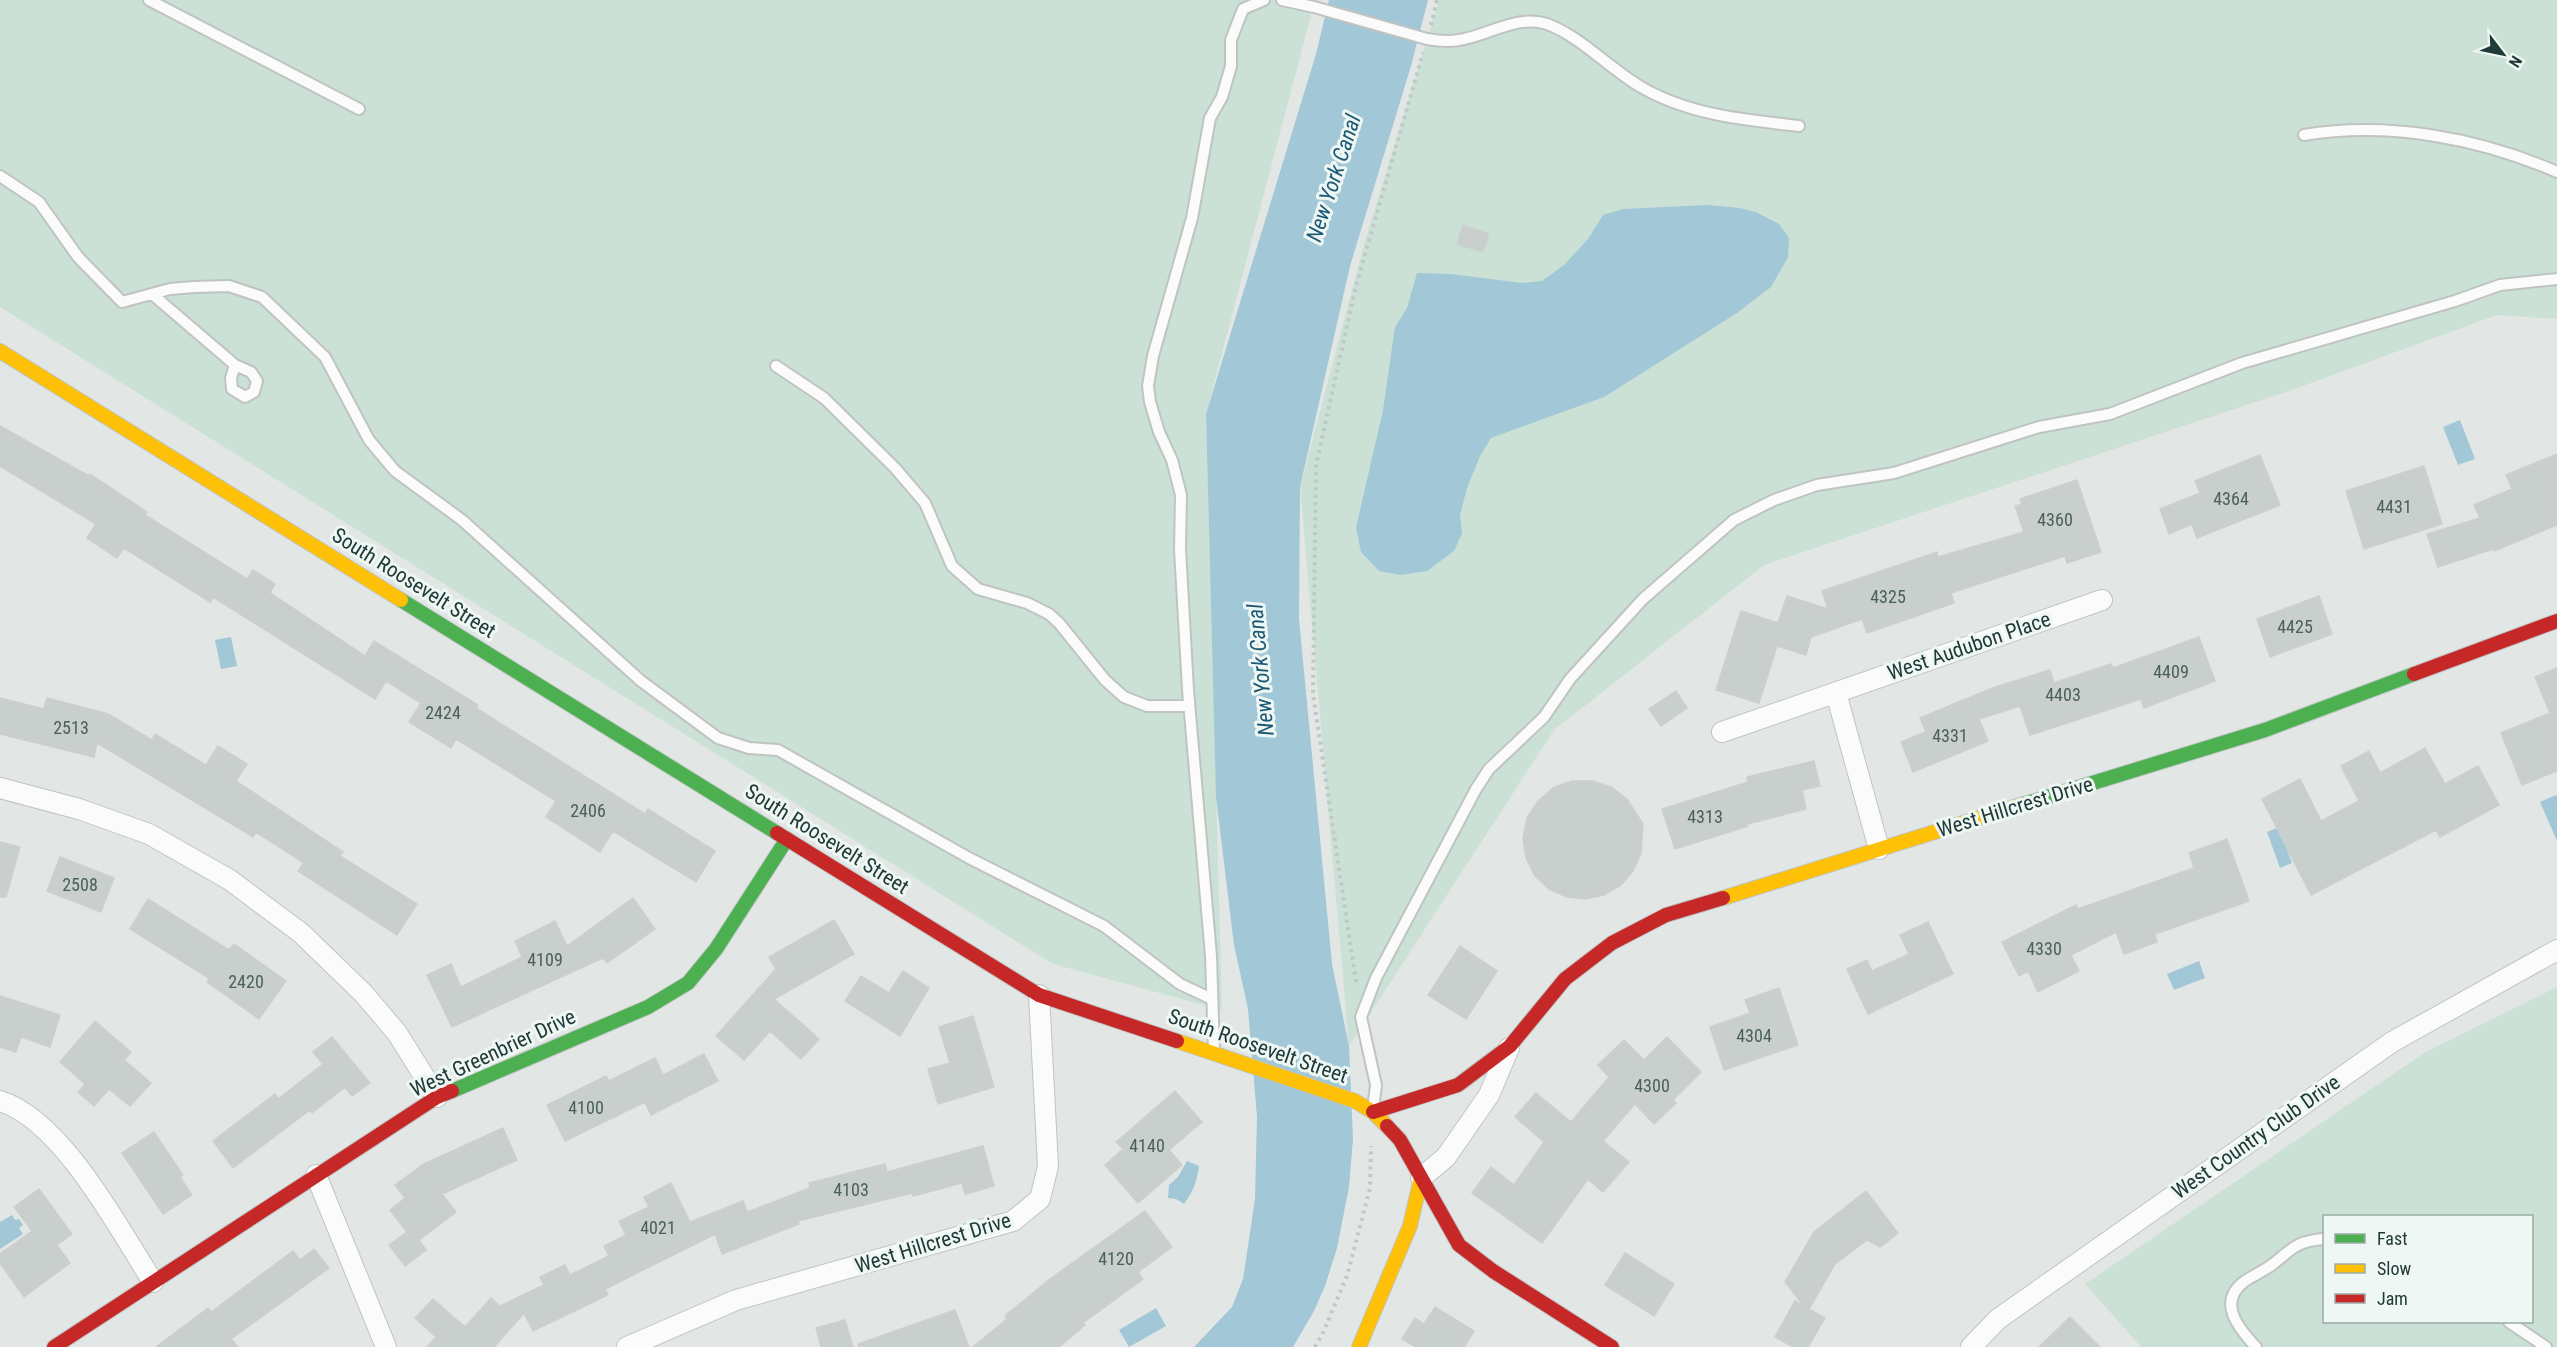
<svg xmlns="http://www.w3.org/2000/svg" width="2557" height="1347" font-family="'Roboto Condensed',sans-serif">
	<rect width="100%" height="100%" fill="#e2e7e6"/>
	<path fill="#cbe1d5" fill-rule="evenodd" d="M 0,0 L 1315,0 L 1206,414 L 1222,1010 L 1053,964 L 0,307 Z
		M 1439,0 L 2557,0 L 2557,319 L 2497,315 L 2289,391 L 1764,565 L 1554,730 L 1349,1046 L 1300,487 L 1365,241 Z
		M 2557,987 L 2557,1347 L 2141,1347 L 2085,1284 L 2424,1053 ZM 2324,1216 L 2532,1216 L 2532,1322 L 2324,1322 Z"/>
	<path fill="#a2c7d7" d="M 1329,0 L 1428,0 L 1411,66 L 1350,266 L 1300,487 L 1299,619 L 1332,964 L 1349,1046 L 1353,1139 L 1349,1187 L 1337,1248 L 1325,1286 L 1314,1311 L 1293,1347 L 1194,1347 L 1232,1307 L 1243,1279 L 1255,1199 L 1257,1117 L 1248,1009 L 1234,945 L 1216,797 L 1206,414 L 1316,54 Z
		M 1707,205 L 1740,208 L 1756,212 L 1779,224 L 1789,238 L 1788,257 L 1771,287 L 1737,313 L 1604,397 L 1491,438 L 1480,456 L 1467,488 L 1460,515 L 1462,533 L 1454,551 L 1427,571 L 1401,575 L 1379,571 L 1361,552 L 1356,528 L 1383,410 L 1395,327 L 1407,308 L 1417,273 L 1451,274 L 1522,283 L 1542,281 L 1564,265 L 1588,239 L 1603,215 L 1623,209 Z
		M 2460,420 L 2475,459 L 2458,465 L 2443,427 Z
		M 231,637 L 237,666 L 221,669 L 215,640 Z
		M 2556,795 L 2557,796 L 2557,841 L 2540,802 Z
		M 2279,827 L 2292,863 L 2280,868 L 2267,832 Z
		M 2199,961 L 2205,978 L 2174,990 L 2167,974 Z
		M 1187,1161 L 1199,1166 C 1197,1181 1193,1192 1184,1204 L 1176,1199 L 1168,1198 L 1169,1185 L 1178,1177 Z
		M 12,1215 L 15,1220 L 19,1219 L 23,1225 L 19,1228 L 23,1234 L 0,1249 L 0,1222 Z
		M 1156,1308 L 1166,1326 L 1129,1347 L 1119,1330 Z"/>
	<path fill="#c9cfcd" stroke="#cbd0cf" stroke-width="1.5" d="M 1463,225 L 1489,234 L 1483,252 L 1457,244 Z
		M 0,426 L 89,476 L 90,474 L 147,512 L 145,515 L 247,579 L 253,570 L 275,584 L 270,593 L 365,656 L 374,641 L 478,705 L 476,708 L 645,814 L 648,809 L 715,851 L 696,882 L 613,831 L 600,852 L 546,817 L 556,801 L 456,739 L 451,748 L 409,722 L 421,703 L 386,681 L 375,699 L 213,597 L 210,602 L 124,548 L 117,558 L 87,538 L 96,524 L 0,466 Z
		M 2557,454 L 2557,525 L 2494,551 L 2493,549 L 2438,567 L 2427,534 L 2480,518 L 2474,505 L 2512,489 L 2506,475 Z
		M 2260,455 L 2280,505 L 2197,538 L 2192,524 L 2169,534 L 2160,509 L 2200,493 L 2195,481 Z
		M 2424,466 L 2442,524 L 2364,549 L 2346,491 Z
		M 2077,480 L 2101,552 L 2067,563 L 2065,556 L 1951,593 L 1954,603 L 1867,633 L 1862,619 L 1811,637 L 1806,655 L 1777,646 L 1759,703 L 1716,690 L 1741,611 L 1778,623 L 1787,596 L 1828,609 L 1822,591 L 1937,552 L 1938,557 L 2024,532 L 2015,506 L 2022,504 L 2020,499 Z
		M 2319,596 L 2332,634 L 2270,657 L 2257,619 Z
		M 2199,637 L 2215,681 L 2144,708 L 2141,699 L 2030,735 L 2020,706 L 1979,719 L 1988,741 L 1913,772 L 1901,742 L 1926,732 L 1920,718 L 1995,687 L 2050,670 L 2054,683 L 2111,664 L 2113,668 Z
		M 2557,668 L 2557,771 L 2522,785 L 2501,733 L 2550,713 L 2535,677 Z
		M 1676,691 L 1687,708 L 1661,726 L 1649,709 Z
		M 0,698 L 44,709 L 47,698 L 108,714 L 152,740 L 155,734 L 206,765 L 218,746 L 247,764 L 236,781 L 343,852 L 340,856 L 417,904 L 397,935 L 298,871 L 304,863 L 256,832 L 253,837 L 97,743 L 94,757 L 0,734 Z
		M 2425,748 L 2445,784 L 2478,766 L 2499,805 L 2440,837 L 2436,830 L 2311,895 L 2262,799 L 2300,779 L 2321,821 L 2359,801 L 2341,766 L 2369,751 L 2380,773 Z
		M 1814,761 L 1820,786 L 1802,790 L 1806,809 L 1747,824 L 1748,826 L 1675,849 L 1662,809 L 1748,782 L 1747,777 Z
		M 1572,781 L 1592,781 L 1611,787 L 1627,799 L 1643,824 L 1641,853 L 1633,871 L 1621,885 L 1604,895 L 1586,899 L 1567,897 L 1549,889 L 1535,876 L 1526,858 L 1523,838 L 1527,818 L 1538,801 L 1553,788 Z
		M 2227,839 L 2249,901 L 2155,934 L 2157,942 L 2124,954 L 2116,932 L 2071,955 L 2079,971 L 2038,992 L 2028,971 L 2019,976 L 2002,942 L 2076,905 L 2078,909 L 2194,868 L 2189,853 Z
		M 0,842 L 20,847 L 6,897 L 0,897 Z
		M 60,857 L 114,878 L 101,912 L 47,891 Z
		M 633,898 L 655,929 L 607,963 L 603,958 L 452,1027 L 427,975 L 451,964 L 461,987 L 522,957 L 515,941 L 555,921 L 567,946 Z
		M 148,899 L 229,950 L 234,944 L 286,981 L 259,1019 L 207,982 L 209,978 L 130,929 Z
		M 834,920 L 854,954 L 774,999 L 819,1039 L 801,1059 L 770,1031 L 744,1060 L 716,1036 L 776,969 L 769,957 Z
		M 1928,922 L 1953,974 L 1868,1014 L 1847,969 L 1867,960 L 1872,971 L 1909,954 L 1900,935 Z
		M 1460,946 L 1497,971 L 1466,1019 L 1428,995 Z
		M 903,971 L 929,988 L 900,1036 L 845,1001 L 861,976 L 889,993 Z
		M 1779,988 L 1798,1045 L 1724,1070 L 1710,1027 L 1750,1013 L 1745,1000 Z
		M 0,996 L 60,1015 L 50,1047 L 21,1037 L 16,1052 L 0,1047 Z
		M 973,1016 L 994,1087 L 938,1104 L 928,1069 L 950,1063 L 939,1027 Z
		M 95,1021 L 131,1052 L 124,1060 L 151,1083 L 130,1106 L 109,1089 L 94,1106 L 78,1092 L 85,1084 L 60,1062 Z
		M 332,1037 L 370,1083 L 352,1096 L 345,1087 L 312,1113 L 310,1110 L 233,1168 L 213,1141 L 275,1094 L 278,1099 L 323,1064 L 313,1052 Z
		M 1667,1037 L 1701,1072 L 1673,1100 L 1676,1103 L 1654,1124 L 1635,1104 L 1603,1141 L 1629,1162 L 1603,1192 L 1588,1179 L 1542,1243 L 1472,1193 L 1491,1167 L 1514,1185 L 1544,1142 L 1515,1117 L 1536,1093 L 1571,1122 L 1609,1077 L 1598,1065 L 1624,1040 L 1644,1060 Z
		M 704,1054 L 718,1081 L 651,1115 L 645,1102 L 565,1141 L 547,1105 L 606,1076 L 609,1081 L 655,1058 L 663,1075 Z
		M 1175,1091 L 1202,1122 L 1169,1150 L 1182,1165 L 1138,1203 L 1105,1165 L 1123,1149 L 1116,1142 Z
		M 503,1128 L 517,1160 L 442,1194 L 456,1212 L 419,1240 L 426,1250 L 405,1266 L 389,1245 L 407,1232 L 390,1210 L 405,1198 L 395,1185 L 424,1164 Z
		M 154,1132 L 183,1175 L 180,1177 L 192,1195 L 163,1214 L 122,1153 Z
		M 983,1146 L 994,1186 L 965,1194 L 962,1183 L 913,1196 L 912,1193 L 798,1221 L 799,1224 L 722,1254 L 715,1234 L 605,1289 L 608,1295 L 533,1331 L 524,1313 L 494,1347 L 427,1347 L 436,1337 L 415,1318 L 433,1299 L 465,1327 L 491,1298 L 500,1306 L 544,1285 L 540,1277 L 565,1265 L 570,1275 L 609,1256 L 604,1246 L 626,1235 L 619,1221 L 649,1207 L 644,1197 L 671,1183 L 690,1222 L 743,1201 L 747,1212 L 810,1188 L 809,1183 L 885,1164 L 887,1172 Z
		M 39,1189 L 72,1234 L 57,1245 L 70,1263 L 24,1297 L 0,1263 L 0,1254 L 32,1231 L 14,1207 Z
		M 1866,1191 L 1898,1233 L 1880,1247 L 1867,1240 L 1835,1264 L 1809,1309 L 1825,1318 L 1808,1347 L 1793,1347 L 1775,1337 L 1795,1301 L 1804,1306 L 1785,1282 L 1814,1232 Z
		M 1145,1211 L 1172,1247 L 1138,1272 L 1143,1279 L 1083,1323 L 1085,1325 L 1059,1347 L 973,1347 L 1007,1319 L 1005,1316 L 1050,1279 Z
		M 314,1249 L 329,1268 L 231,1339 L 238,1347 L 156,1347 L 208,1308 L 211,1312 L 293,1251 L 300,1260 Z
		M 1625,1253 L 1674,1284 L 1654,1316 L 1605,1285 Z
		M 1435,1307 L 1474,1331 L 1464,1347 L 1416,1347 L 1402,1339 L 1415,1318 L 1424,1324 Z
		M 955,1310 L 969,1347 L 859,1347 L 858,1344 Z
		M 2070,1317 L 2100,1347 L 2039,1347 Z
		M 845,1320 L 853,1347 L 821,1347 L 816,1328 Z"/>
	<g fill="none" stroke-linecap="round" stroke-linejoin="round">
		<defs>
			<path id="lane" d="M 149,0 L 359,109
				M 1282,0 L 1314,7
				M 1427,39 C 1438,41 1448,42 1459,40 C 1487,36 1518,14 1547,24 C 1580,36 1610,69 1641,87 C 1689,115 1745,120 1799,126
				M 2304,135 C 2388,121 2479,138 2557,172
				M 0,176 L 39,202 L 78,257 L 122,302 L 170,289 L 194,287 L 229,286 L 262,297 L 325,357 L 369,440 L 395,471 L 462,520 L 641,681 L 718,738 L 749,748 L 778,750 L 969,858 L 1104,926 L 1180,984 L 1212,999
				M 152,294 L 235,365 L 231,378 L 232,389 L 245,397 L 254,392 L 257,381 L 251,372 L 235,365
				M 776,366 L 824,398 L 895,468 L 925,503 L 952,566 L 978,589 L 1027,603 L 1049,614 L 1059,623 L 1105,680 L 1124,697 L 1147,706 L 1189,706
				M 1214,1051 L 1211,956 L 1188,690 L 1180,549 L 1181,495 L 1172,460 L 1159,432 L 1150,402 L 1148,386 L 1153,356 L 1192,218 L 1210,118 L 1222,97 L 1231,66 L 1231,40 L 1243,9 L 1264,0
				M 1373,1109 L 1376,1085 L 1361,1017 L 1376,978 L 1476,789 L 1489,769 L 1544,717 L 1570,679 L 1643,599 L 1734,520 L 1774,500 L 1817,485 L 1894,473 L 2039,427 L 2110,414 L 2242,363 L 2455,301 L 2500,285 L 2557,279
				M 2509,1322 L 2546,1347
				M 2256,1347 C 2239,1329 2216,1302 2245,1281 C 2254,1275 2264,1271 2273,1264 C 2293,1248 2297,1241 2324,1239"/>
			<path id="street" d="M 1836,693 L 1879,849
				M 1722,732 L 2102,600
				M 0,788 L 79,809 L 149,834 L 230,880 L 301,933 L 364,994 L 397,1033 L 437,1097
				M 0,1101 C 62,1120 119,1229 153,1282
				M 316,1175 L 386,1347
				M 1421,1178 L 1446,1157 L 1489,1095 L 1509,1048
				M 627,1347 L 736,1300 L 1013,1221 L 1040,1199 L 1048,1166 L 1039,995
				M 1971,1347 L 1998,1319 L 2392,1042 L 2557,950"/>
			<path id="fast" d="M 401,600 L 777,833
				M 2021,805 L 2265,730 L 2414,674
				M 452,1091 L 648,1007 L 688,983 L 716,949 L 787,839"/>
			<path id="slow" d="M 0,351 L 401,600
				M 1723,898 L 2021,805
				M 1177,1041 L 1355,1101 L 1373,1112 L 1387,1126
				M 1359,1347 L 1410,1226 L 1421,1178"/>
			<path id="jam" d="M 2414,674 L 2557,621
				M 777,833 L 1039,995 L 1177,1041
				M 1373,1112 L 1458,1085 L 1510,1046 L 1565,979 L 1612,943 L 1666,915 L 1723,898
				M 1387,1126 L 1400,1140 L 1459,1245 L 1493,1271 L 1612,1347
				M 54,1347 L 437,1097 L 452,1091"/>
		</defs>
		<use href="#lane" stroke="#bfc4c3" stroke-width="14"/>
		<use href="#street" stroke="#bfc4c3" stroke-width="22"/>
		<use href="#fast" stroke="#bec5c3" stroke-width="16"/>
		<use href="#slow" stroke="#bec5c3" stroke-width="16"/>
		<use href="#jam" stroke="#bec5c3" stroke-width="16"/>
		<path stroke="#bfc8c7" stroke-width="4" stroke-dasharray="3 4.5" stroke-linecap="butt" d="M 1431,25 L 1437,0
			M 1356,982 L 1313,694 L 1316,465 L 1356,286 L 1423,53
			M 1315,1347 L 1322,1335 L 1347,1276 L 1370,1188 L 1371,1146"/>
		<use href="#lane" stroke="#fbfbfb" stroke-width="10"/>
		<use href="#street" stroke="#fbfbfb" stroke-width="20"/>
		<use href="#fast" stroke="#4caf50" stroke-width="14"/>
		<use href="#slow" stroke="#ffc107" stroke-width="14"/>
		<use href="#jam" stroke="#c62828" stroke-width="14"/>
		<defs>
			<path id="lane-bridge" d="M 1314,7 L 1427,39"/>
		</defs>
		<use href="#lane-bridge" stroke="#bfc4c3" stroke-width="14" stroke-linecap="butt"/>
		<use href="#lane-bridge" stroke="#fbfbfb" stroke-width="10"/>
	</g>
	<g text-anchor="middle" stroke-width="6" stroke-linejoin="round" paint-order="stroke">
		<g font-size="18" fill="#4b605d">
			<text x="2231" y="505">4364</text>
			<text x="2394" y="513">4431</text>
			<text x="2055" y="526">4360</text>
			<text x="1888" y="603">4325</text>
			<text x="2295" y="633">4425</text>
			<text x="2171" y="678">4409</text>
			<text x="2063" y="701">4403</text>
			<text x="443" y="719">2424</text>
			<text x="71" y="734">2513</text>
			<text x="1950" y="742">4331</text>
			<text x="588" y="817">2406</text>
			<text x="1705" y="823">4313</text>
			<text x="80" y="891">2508</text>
			<text x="2044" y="955">4330</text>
			<text x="545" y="966">4109</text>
			<text x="246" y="988">2420</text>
			<text x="1754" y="1042">4304</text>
			<text x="1652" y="1092">4300</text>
			<text x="586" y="1114">4100</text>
			<text x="1147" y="1152">4140</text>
			<text x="851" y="1196">4103</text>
			<text x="658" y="1234">4021</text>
			<text x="1116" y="1265">4120</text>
		</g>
		<g font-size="21" fill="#203a37" stroke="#eff7f4">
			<text transform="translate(414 583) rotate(32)" y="7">South Roosevelt Street</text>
			<text transform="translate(1969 646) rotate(-19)" y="7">West Audubon Place</text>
			<text transform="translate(2015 807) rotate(-17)" y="7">West Hillcrest Drive</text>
			<text transform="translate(827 839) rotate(32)" y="7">South Roosevelt Street</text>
			<text transform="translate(1258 1046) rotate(19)" y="7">South Roosevelt Street</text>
			<text transform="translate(493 1053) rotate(-25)" y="7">West Greenbrier Drive</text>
			<text transform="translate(2256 1137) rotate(-35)" y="7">West Country Club Drive</text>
			<text transform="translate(933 1243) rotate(-17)" y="7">West Hillcrest Drive</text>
		</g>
		<g font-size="22" font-style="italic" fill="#1b5875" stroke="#eff7f4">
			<text transform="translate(1333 178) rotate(-72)" y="8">New York Canal</text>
			<text transform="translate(1260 670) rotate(-95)" y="8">New York Canal</text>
		</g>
	</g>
	<rect x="2323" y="1215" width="210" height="108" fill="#eff7f4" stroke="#9caba8" stroke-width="1.5"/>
	<rect x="2335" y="1234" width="30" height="9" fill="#4caf50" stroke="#9caba8" stroke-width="1.5"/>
	<text x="2377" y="1245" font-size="18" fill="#203a37">Fast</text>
	<rect x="2335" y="1264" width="30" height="9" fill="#ffc107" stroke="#9caba8" stroke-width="1.5"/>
	<text x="2377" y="1275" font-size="18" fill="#203a37">Slow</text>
	<rect x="2335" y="1294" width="30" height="9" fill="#c62828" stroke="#9caba8" stroke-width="1.5"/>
	<text x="2377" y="1305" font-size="18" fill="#203a37">Jam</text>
	<g transform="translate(2503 54) rotate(122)" stroke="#eff7f4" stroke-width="4.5" paint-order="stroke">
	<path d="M0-4.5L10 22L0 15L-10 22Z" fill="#203a37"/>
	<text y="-9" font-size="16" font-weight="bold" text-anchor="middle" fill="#203a37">N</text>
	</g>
</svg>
